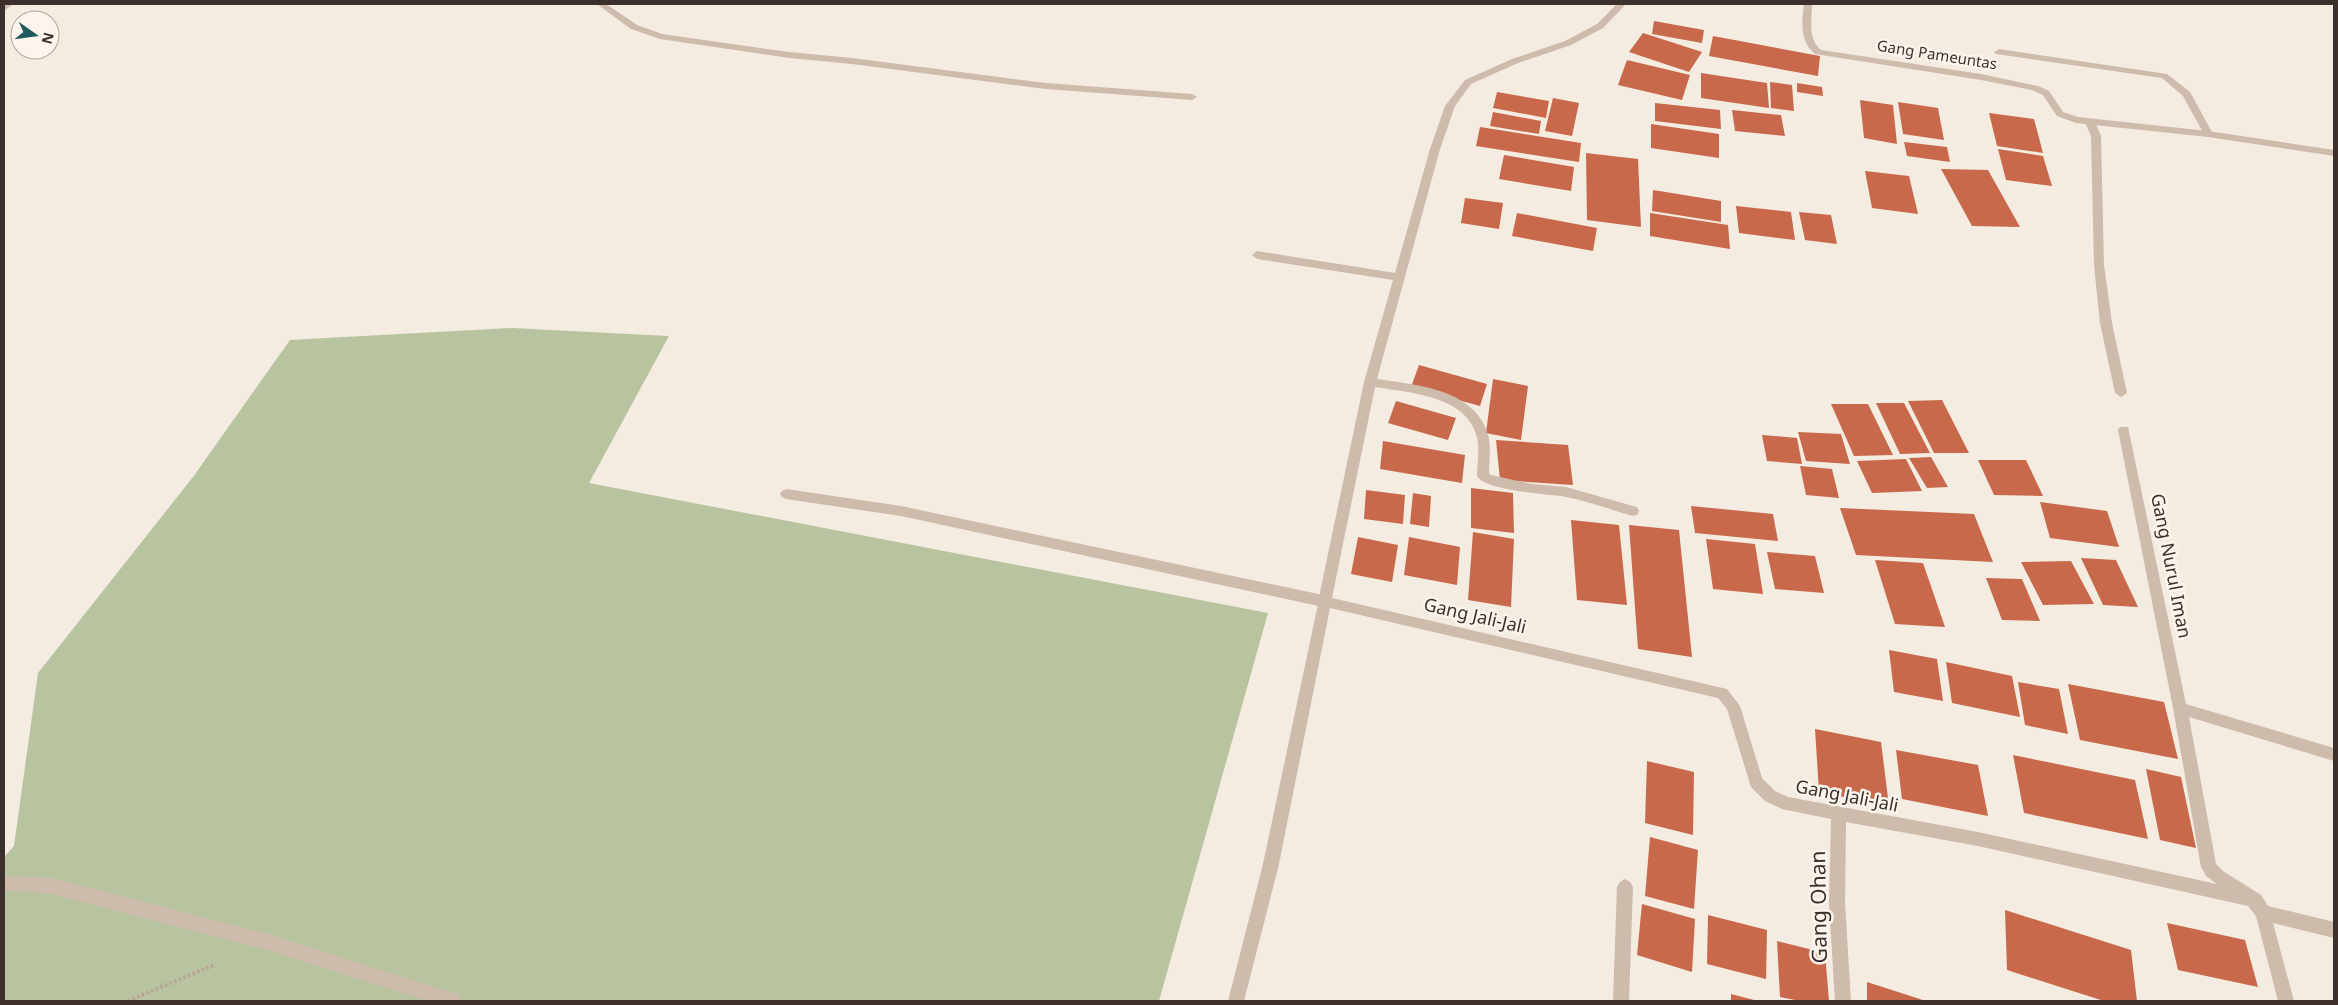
<svg xmlns="http://www.w3.org/2000/svg" width="2338" height="1005" font-family="'Noto Sans',sans-serif">
	<rect width="100%" height="100%" fill="#f4ebe1"/>
	<path fill="#b8c4a0" d="M 512,328 L 669,336 L 589,483 L 1268,613 L 1159,1001 L 4,1001 L 4,857 L 14,846 L 38,673 L 193,477 L 290,340 Z"/>
	<path fill="#c8694b" d="M 1654,21 L 1704,30 L 1702,43 L 1652,34 Z
		M 1643,33 L 1702,52 L 1689,72 L 1629,52 Z
		M 1713,36 L 1820,56 L 1818,76 L 1709,56 Z
		M 1627,60 L 1690,75 L 1682,100 L 1618,85 Z
		M 1701,73 L 1767,83 L 1769,108 L 1701,98 Z
		M 1770,82 L 1792,85 L 1794,111 L 1771,108 Z
		M 1797,83 L 1822,87 L 1823,96 L 1797,92 Z
		M 1497,92 L 1549,101 L 1546,118 L 1493,108 Z
		M 1553,98 L 1579,103 L 1572,136 L 1545,131 Z
		M 1860,100 L 1893,105 L 1897,144 L 1864,138 Z
		M 1898,102 L 1938,108 L 1944,140 L 1903,134 Z
		M 1655,103 L 1720,110 L 1721,129 L 1655,121 Z
		M 1732,110 L 1781,115 L 1785,136 L 1735,131 Z
		M 1493,112 L 1541,121 L 1539,134 L 1490,126 Z
		M 1989,113 L 2034,119 L 2043,153 L 1997,146 Z
		M 1651,124 L 1719,134 L 1719,158 L 1651,148 Z
		M 1480,127 L 1581,143 L 1579,162 L 1476,146 Z
		M 1904,142 L 1947,147 L 1950,162 L 1907,156 Z
		M 1998,149 L 2043,156 L 2052,186 L 2006,180 Z
		M 1586,153 L 1638,159 L 1641,227 L 1587,220 Z
		M 1504,155 L 1574,167 L 1571,191 L 1499,179 Z
		M 1941,169 L 1988,170 L 2020,227 L 1972,226 Z
		M 1865,171 L 1909,176 L 1918,214 L 1872,208 Z
		M 1653,190 L 1721,201 L 1721,222 L 1652,211 Z
		M 1465,198 L 1503,203 L 1499,229 L 1461,223 Z
		M 1736,206 L 1791,212 L 1795,240 L 1739,233 Z
		M 1799,212 L 1831,215 L 1837,244 L 1805,240 Z
		M 1517,213 L 1597,228 L 1593,251 L 1512,236 Z
		M 1650,213 L 1728,225 L 1730,249 L 1650,236 Z
		M 1419,365 L 1487,384 L 1480,406 L 1411,387 Z
		M 1493,379 L 1528,386 L 1521,440 L 1486,433 Z
		M 1942,400 L 1969,453 L 1934,453 L 1908,401 Z
		M 1396,401 L 1456,418 L 1448,440 L 1388,423 Z
		M 1876,403 L 1904,403 L 1930,453 L 1900,454 Z
		M 1831,404 L 1868,404 L 1893,455 L 1854,456 Z
		M 1798,432 L 1841,434 L 1850,464 L 1806,461 Z
		M 1762,435 L 1797,438 L 1802,464 L 1767,461 Z
		M 1496,440 L 1568,445 L 1573,485 L 1500,480 Z
		M 1383,441 L 1465,455 L 1462,483 L 1380,469 Z
		M 1931,457 L 1948,487 L 1927,488 L 1909,458 Z
		M 1906,459 L 1922,491 L 1872,493 L 1857,461 Z
		M 1978,460 L 2026,460 L 2043,496 L 1994,495 Z
		M 1800,466 L 1832,469 L 1839,498 L 1806,495 Z
		M 1471,488 L 1513,493 L 1514,533 L 1471,528 Z
		M 1366,490 L 1405,495 L 1403,524 L 1364,519 Z
		M 1413,493 L 1431,496 L 1429,527 L 1410,524 Z
		M 2040,502 L 2107,511 L 2119,547 L 2050,538 Z
		M 1691,506 L 1773,514 L 1778,541 L 1695,533 Z
		M 1840,508 L 1974,514 L 1993,562 L 1856,555 Z
		M 1571,520 L 1619,525 L 1627,605 L 1577,600 Z
		M 1629,525 L 1679,530 L 1692,657 L 1638,649 Z
		M 1473,532 L 1514,539 L 1511,607 L 1468,600 Z
		M 1358,537 L 1398,545 L 1392,582 L 1351,574 Z
		M 1409,537 L 1460,547 L 1457,585 L 1404,575 Z
		M 1706,539 L 1755,544 L 1763,594 L 1713,589 Z
		M 1767,552 L 1815,556 L 1824,593 L 1775,589 Z
		M 2081,558 L 2116,560 L 2138,607 L 2103,605 Z
		M 1875,560 L 1923,563 L 1945,627 L 1895,624 Z
		M 2071,561 L 2094,604 L 2043,605 L 2021,562 Z
		M 1986,578 L 2022,579 L 2040,621 L 2002,620 Z
		M 1889,650 L 1937,659 L 1943,701 L 1894,692 Z
		M 1946,662 L 2012,676 L 2020,717 L 1952,703 Z
		M 2018,682 L 2059,689 L 2068,734 L 2025,725 Z
		M 2068,684 L 2164,702 L 2178,759 L 2080,740 Z
		M 1815,729 L 1881,742 L 1889,806 L 1819,792 Z
		M 1896,750 L 1978,765 L 1988,816 L 1902,799 Z
		M 2013,755 L 2135,780 L 2148,839 L 2024,813 Z
		M 1647,761 L 1694,772 L 1693,835 L 1645,823 Z
		M 2146,769 L 2181,777 L 2196,848 L 2160,840 Z
		M 1650,837 L 1698,850 L 1694,909 L 1645,896 Z
		M 1642,904 L 1695,919 L 1692,972 L 1637,955 Z
		M 2005,910 L 2131,950 L 2137,1001 L 2104,1001 L 2007,970 Z
		M 1708,915 L 1767,930 L 1766,979 L 1707,964 Z
		M 2167,923 L 2245,940 L 2258,987 L 2178,970 Z
		M 1777,941 L 1825,953 L 1829,1001 L 1800,1001 L 1780,997 Z
		M 1867,982 L 1926,1001 L 1867,1001 Z
		M 1731,994 L 1758,1001 L 1731,1001 Z"/>
	<g fill="none" stroke-linecap="round" stroke-linejoin="round">
		<path stroke="#b9a596" stroke-width="4" stroke-dasharray="2.5 2.5" stroke-linecap="butt" d="M 128,1001 L 216,964"/>
		<path fill="#cdbbac" fill-rule="evenodd" d="M 597,4 L 606,4 L 637,25 L 662,34 L 789,52 L 852,58 L 1046,83 L 1192,94 L 1197,97 L 1192,100 L 1046,89 L 852,64 L 789,58 L 660,39 L 631,29 Z
			M 1999,49 L 2167,74 L 2190,92 L 2213,134 L 2208,137 L 2205,136 L 2183,96 L 2162,78 L 1996,54 L 1994,52 Z
			M 2090,119 L 2095,122 L 2101,136 L 2104,265 L 2112,323 L 2127,393 L 2121,397 L 2115,393 L 2100,323 L 2094,265 L 2091,136 L 2085,122 Z
			M 786,489 L 901,506 L 1323,595 L 1328,597 L 1330,601 L 1328,605 L 1323,607 L 901,516 L 786,499 L 782,497 L 780,494 L 782,491 Z"/>
		<path fill="#cdbbac" fill-rule="evenodd" d="M 4,4 L 13,4 L 4,11 Z
			M 1617,4 L 1626,4 L 1603,28 L 1571,45 L 1518,63 L 1471,84 L 1455,106 L 1440,149 L 1377,379 C 1417,385 1479,389 1489,439 C 1491,450 1489,462 1489,474 L 1491,475 L 1532,484 L 1566,487 L 1633,506 L 1637,507 L 1639,511 L 1637,515 L 1633,516 C 1611,510 1588,501 1566,497 C 1549,494 1485,491 1477,476 C 1477,464 1480,449 1477,437 C 1466,395 1410,393 1375,387 L 1332,598 L 1727,689 L 1740,706 L 1762,778 L 1775,791 L 1788,797 L 1978,832 L 2217,884 L 2206,876 L 2201,867 L 2173,708 L 2118,430 L 2120,427 L 2128,427 L 2186,704 L 2334,748 L 2334,761 L 2189,717 L 2216,864 L 2223,871 L 2261,895 L 2268,906 L 2334,922 L 2334,938 L 2273,923 L 2294,1001 L 2278,1001 L 2256,916 L 2248,906 L 1978,846 L 1846,822 L 1845,903 L 1851,1001 L 1835,1001 L 1829,903 L 1831,819 L 1782,809 L 1765,801 L 1751,787 L 1727,709 L 1718,698 L 1330,608 L 1279,864 L 1244,1001 L 1228,1001 L 1263,864 L 1318,604 L 1316,601 L 1319,597 L 1364,382 L 1393,280 L 1257,259 L 1252,255 L 1257,251 L 1395,273 L 1430,149 L 1445,106 L 1465,80 L 1512,59 L 1565,41 L 1597,24 Z
			M 1804,4 L 1812,4 C 1812,20 1807,38 1821,50 L 1981,74 L 2038,86 L 2049,91 L 2063,112 L 2078,117 L 2208,131 L 2334,150 L 2334,156 L 2208,137 L 2076,123 L 2057,116 L 2043,95 L 2032,90 L 1981,80 L 1815,54 C 1799,41 1802,22 1804,4 Z
			M 4,876 L 52,878 L 268,934 L 453,993 L 459,995 L 461,1001 L 428,1001 L 268,950 L 52,894 L 4,890 Z
			M 1625,879 L 1630,882 L 1633,887 L 1629,1001 L 1613,1001 L 1617,887 L 1620,882 Z"/>
	</g>
	<g text-anchor="middle" stroke-width="5" stroke-linejoin="round" paint-order="stroke">
		<g font-size="15" fill="#3b302b" stroke="#fbf5ee">
			<text transform="translate(1937 55) rotate(9)" y="5">Gang Pameuntas</text>
		</g>
		<g font-size="18" fill="#3b302b" stroke="#fbf5ee">
			<text transform="translate(2171 566) rotate(79)" y="6">Gang Nurul Iman</text>
			<text transform="translate(1475 616) rotate(13)" y="6">Gang Jali-Jali</text>
			<text transform="translate(1847 796) rotate(11)" y="6">Gang Jali-Jali</text>
		</g>
		<g font-size="21" fill="#3b302b" stroke="#fbf5ee">
			<text transform="translate(1819 907) rotate(-91)" y="7">Gang Ohan</text>
		</g>
	</g>
	<rect width="2338" height="1005" fill="none" stroke="#3b302b" stroke-width="10"/>
	<g transform="translate(35 35) rotate(104)"><circle r="24" fill="#fbf5ee" stroke="#aea6a0"/>
	<path d="M0-4L9 19L0 12L-9 19Z" fill="#1f5a5e"/>
	<text y="-8" font-size="14" font-weight="bold" text-anchor="middle" fill="#3b302b">N</text>
	</g>
</svg>
